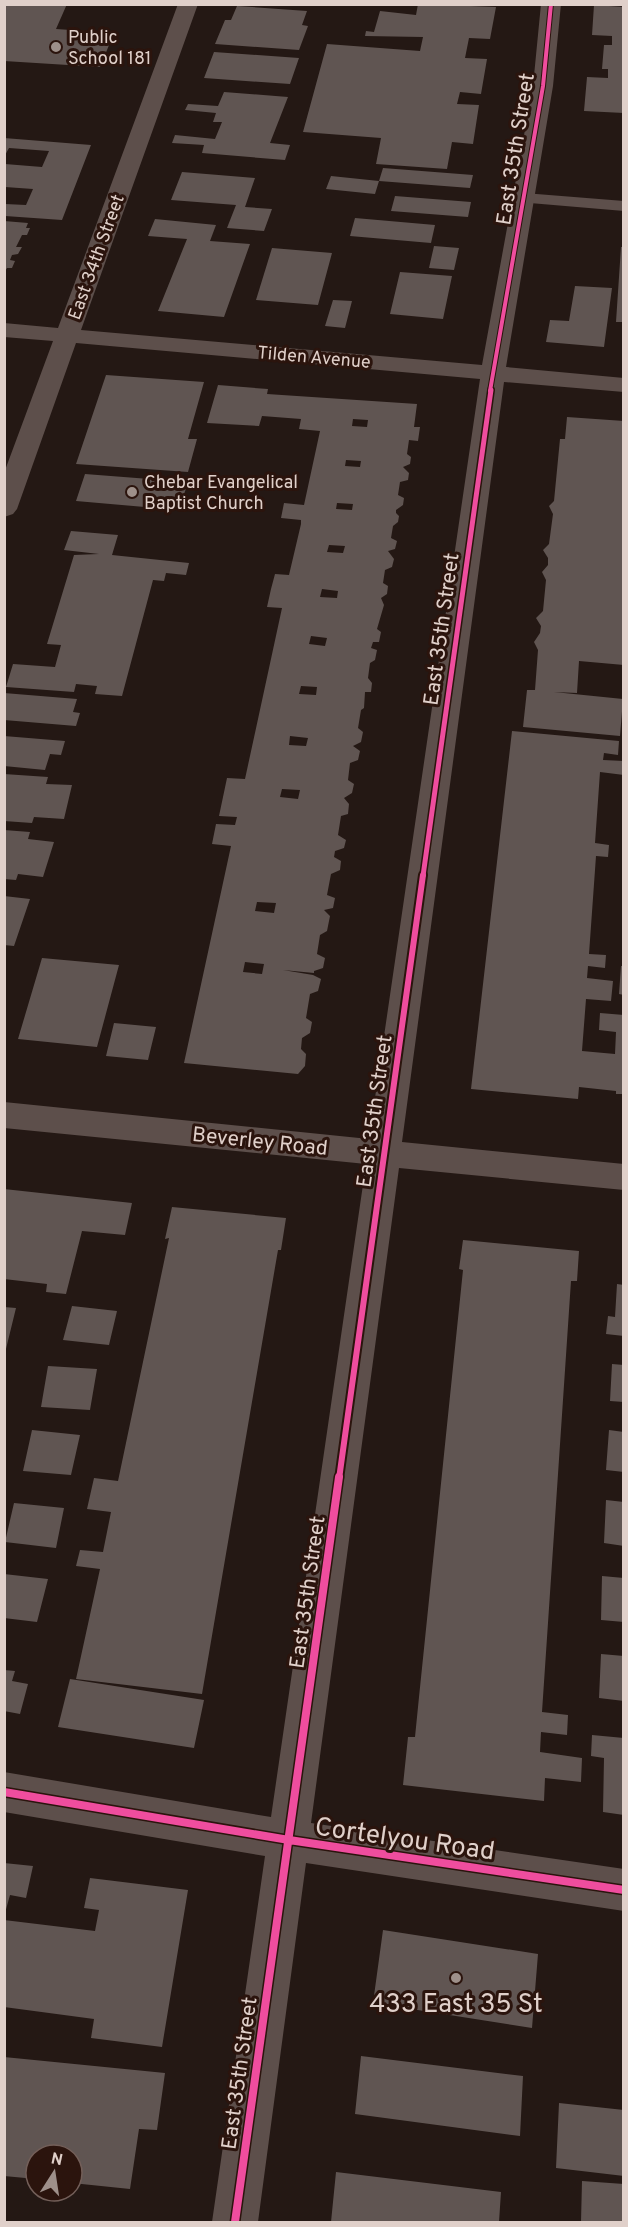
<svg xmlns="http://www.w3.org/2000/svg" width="628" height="2227" font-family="Overpass,sans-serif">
	<rect width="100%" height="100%" fill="#241814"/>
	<path fill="#605552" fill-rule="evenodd" d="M 4,4 L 67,4 L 56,29 L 114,33 L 100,67 L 4,61 Z
		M 418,4 L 496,7 L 490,39 L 469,38 L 465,58 L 487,59 L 481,94 L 460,92 L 457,104 L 479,105 L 473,144 L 452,142 L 447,169 L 376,164 L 381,138 L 303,132 L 327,44 L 420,51 L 423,37 L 365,36 L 366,31 L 374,32 L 380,11 L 416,15 Z
		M 594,5 L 624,7 L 624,113 L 584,111 L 587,77 L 608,78 L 608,69 L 602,69 L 604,45 L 612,45 L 612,36 L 592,35 Z
		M 237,6 L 307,11 L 302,25 L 308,26 L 299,50 L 215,44 L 225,20 L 231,20 Z
		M 214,52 L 299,58 L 290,84 L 204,78 Z
		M 224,92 L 288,97 L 270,143 L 290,145 L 285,160 L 202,153 L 204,145 L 172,143 L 175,135 L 215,139 L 222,122 L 213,122 L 216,113 L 185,110 L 188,104 L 218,106 Z
		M 4,138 L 91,145 L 62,220 L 5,216 L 5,204 L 26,205 L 33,189 L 5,187 L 5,164 L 42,167 L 49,151 L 9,148 L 4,157 Z
		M 383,168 L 473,175 L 470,188 L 379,181 Z
		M 182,172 L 255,178 L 245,207 L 272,209 L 264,231 L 227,228 L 236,205 L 171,200 Z
		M 331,176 L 379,181 L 375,194 L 326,189 Z
		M 395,196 L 471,202 L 468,217 L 391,211 Z
		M 355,218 L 435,225 L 431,243 L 350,236 Z
		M 155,219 L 216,225 L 210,241 L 250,244 L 224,317 L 158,311 L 187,239 L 148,236 Z
		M 4,221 L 28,223 L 26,228 L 30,228 L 27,235 L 22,235 L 16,247 L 22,247 L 18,254 L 12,255 L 10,260 L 15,261 L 12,268 L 7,268 L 4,273 Z
		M 434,246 L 459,248 L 454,270 L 429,268 Z
		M 621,247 L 624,247 L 624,322 L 616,322 Z
		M 272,248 L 332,253 L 318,305 L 256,300 Z
		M 400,272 L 452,276 L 443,319 L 390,314 Z
		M 575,286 L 612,288 L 604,347 L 546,342 L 550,320 L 569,321 Z
		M 333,300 L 352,301 L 345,328 L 325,326 Z
		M 106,375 L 204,382 L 188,439 L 197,439 L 188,472 L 76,464 Z
		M 218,385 L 268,389 L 267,394 L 417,404 L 414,427 L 420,427 L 418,441 L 409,440 L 407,454 L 411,457 L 410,464 L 403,467 L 409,473 L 408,480 L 400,482 L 398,495 L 404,498 L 403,505 L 396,510 L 396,513 L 399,516 L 398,522 L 393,526 L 391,538 L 397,541 L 395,549 L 388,551 L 394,559 L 392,567 L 385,570 L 383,583 L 388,586 L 387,594 L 381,598 L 384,605 L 377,629 L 381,632 L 379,642 L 373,642 L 371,648 L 377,650 L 375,660 L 370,663 L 368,678 L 372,683 L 371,692 L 365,692 L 364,708 L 361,710 L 358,728 L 363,732 L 361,742 L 353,746 L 360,751 L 358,760 L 350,763 L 348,780 L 354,784 L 352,793 L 344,798 L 349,804 L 348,814 L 341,816 L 338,835 L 346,840 L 344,848 L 335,851 L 334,857 L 341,861 L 340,870 L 331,874 L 327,895 L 335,898 L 333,908 L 324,910 L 330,916 L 327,931 L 320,935 L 317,954 L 325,958 L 323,968 L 314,971 L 314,973 L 283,970 L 313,975 L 321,979 L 318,991 L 310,994 L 306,1018 L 312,1022 L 310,1033 L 302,1038 L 301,1049 L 306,1054 L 305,1066 L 298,1074 L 184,1063 L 231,846 L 212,844 L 216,824 L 235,825 L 237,817 L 219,816 L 227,778 L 245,779 L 282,608 L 267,607 L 271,589 L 275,574 L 289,575 L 301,524 L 301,520 L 281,518 L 284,503 L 304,505 L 320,431 L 299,429 L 301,419 L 262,416 L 259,426 L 207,423 ZM 353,419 L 368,420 L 367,427 L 352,426 ZM 346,460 L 361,461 L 360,467 L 345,466 ZM 337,503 L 353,504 L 352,510 L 336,509 ZM 329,545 L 345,546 L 343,553 L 327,552 ZM 322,589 L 338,591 L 337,598 L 320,597 ZM 311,636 L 327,638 L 325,646 L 309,644 ZM 301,686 L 317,687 L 316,695 L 299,694 ZM 290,736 L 308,738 L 306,746 L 289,745 ZM 282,789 L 300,790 L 298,799 L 280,797 ZM 257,902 L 276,903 L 274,913 L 255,911 ZM 245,962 L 264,964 L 262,974 L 243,972 Z
		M 567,417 L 624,421 L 624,665 L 579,661 L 577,693 L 554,692 L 623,699 L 620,736 L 523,727 L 527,690 L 535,690 L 538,650 L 534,642 L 540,633 L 541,626 L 536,618 L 543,611 L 546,580 L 542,572 L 548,565 L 548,558 L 543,550 L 549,544 L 553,514 L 549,506 L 554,501 L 560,439 L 565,439 Z
		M 85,474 L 188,482 L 179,510 L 76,501 Z
		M 71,531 L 118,535 L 112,555 L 189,563 L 186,575 L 166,573 L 164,581 L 153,580 L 122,696 L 95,694 L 97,686 L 76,684 L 74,692 L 6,687 L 13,664 L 55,667 L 61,645 L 47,644 L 74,555 L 99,554 L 64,550 Z
		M 4,693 L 77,699 L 73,712 L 80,713 L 76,726 L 4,720 Z
		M 512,731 L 619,741 L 618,755 L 604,753 L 603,760 L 624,761 L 624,775 L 600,772 L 595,843 L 609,845 L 608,857 L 596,856 L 589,954 L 606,955 L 605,968 L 588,966 L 587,978 L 613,981 L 611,1001 L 586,999 L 582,1051 L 615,1054 L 616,1032 L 599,1030 L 600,1013 L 624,1015 L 624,1094 L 616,1094 L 616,1091 L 579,1087 L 578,1099 L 471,1089 Z
		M 4,736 L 65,741 L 61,755 L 50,754 L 45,770 L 4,766 Z
		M 4,774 L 48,777 L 46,784 L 72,785 L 64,819 L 34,817 L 32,823 L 4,821 Z
		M 4,830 L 30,832 L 28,839 L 54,842 L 43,877 L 18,874 L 16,880 L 4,879 Z
		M 4,896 L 30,899 L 14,946 L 4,945 Z
		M 42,958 L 119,965 L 97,1047 L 18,1039 Z
		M 621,966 L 624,966 L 624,995 L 619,994 Z
		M 114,1023 L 156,1027 L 148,1060 L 106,1056 Z
		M 4,1189 L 132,1203 L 125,1235 L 82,1231 L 66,1294 L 46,1292 L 47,1284 L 4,1279 Z
		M 172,1207 L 286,1218 L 281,1250 L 278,1250 L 202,1694 L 76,1679 L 100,1569 L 76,1566 L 80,1550 L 103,1552 L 111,1512 L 87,1509 L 94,1478 L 118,1481 L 169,1238 L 165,1239 Z
		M 463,1240 L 579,1251 L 577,1281 L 571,1281 L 542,1712 L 568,1715 L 567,1735 L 541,1732 L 540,1752 L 582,1758 L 581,1782 L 545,1778 L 544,1801 L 403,1785 L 408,1737 L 415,1737 L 419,1697 L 463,1270 L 459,1269 Z
		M 617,1284 L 624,1285 L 624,1336 L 606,1334 L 608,1316 L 615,1317 Z
		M 72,1306 L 117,1311 L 109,1345 L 63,1340 Z
		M 4,1307 L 16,1308 L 5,1353 L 4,1353 Z
		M 612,1364 L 624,1365 L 624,1402 L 610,1401 Z
		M 48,1366 L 97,1369 L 90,1410 L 41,1407 Z
		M 32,1430 L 80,1435 L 71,1475 L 23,1471 Z
		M 609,1430 L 624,1432 L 624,1472 L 606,1470 Z
		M 606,1500 L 624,1502 L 624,1546 L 604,1543 Z
		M 14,1503 L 64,1508 L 56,1548 L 5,1542 Z
		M 4,1574 L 48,1579 L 37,1622 L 4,1618 Z
		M 602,1576 L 624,1578 L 624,1622 L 601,1620 Z
		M 601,1654 L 624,1656 L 624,1701 L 599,1698 Z
		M 4,1670 L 15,1671 L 12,1681 L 28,1684 L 20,1714 L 4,1711 Z
		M 70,1679 L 204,1700 L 194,1748 L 58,1727 Z
		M 592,1735 L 624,1738 L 624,1815 L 603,1812 L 604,1758 L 591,1756 Z
		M 4,1863 L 33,1866 L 26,1898 L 10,1895 L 5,1913 Z
		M 90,1878 L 188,1890 L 162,2047 L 91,2038 L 94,2019 L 4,2007 L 4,1920 L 95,1931 L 99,1910 L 84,1908 Z
		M 383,1930 L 538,1954 L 532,2028 L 373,2003 Z
		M 361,2056 L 523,2076 L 520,2136 L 355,2114 Z
		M 4,2057 L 165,2073 L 157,2130 L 139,2129 L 130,2189 L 72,2183 L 72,2155 L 36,2155 L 36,2179 L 4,2176 Z
		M 559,2103 L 624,2110 L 624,2176 L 556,2168 Z
		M 336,2172 L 501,2192 L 499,2222 L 331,2222 Z
		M 582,2181 L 624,2184 L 624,2222 L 581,2222 Z"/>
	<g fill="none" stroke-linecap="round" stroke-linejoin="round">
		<path fill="#5d4f4b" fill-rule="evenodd" d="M 524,193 L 624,201 L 624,211 L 518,202 L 516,198 L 518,194 Z"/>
		<path fill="#5d4f4b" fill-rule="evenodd" d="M 178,4 L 198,4 L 81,330 L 482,365 L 533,86 L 541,4 L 561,4 L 553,86 L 506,367 L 624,378 L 624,392 L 504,382 L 402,1142 L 624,1164 L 624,1190 L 399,1168 L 311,1823 L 624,1869 L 624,1911 L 306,1863 L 258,2222 L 212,2222 L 265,1856 L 4,1812 L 4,1772 L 271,1817 L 366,1164 L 4,1128 L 4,1102 L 369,1139 L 480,379 L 76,343 L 17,509 L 13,514 L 4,517 L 4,473 L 53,341 L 4,337 L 4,323 L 58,328 Z"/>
		<defs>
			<path id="cycleway-far3" d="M 490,391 L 543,86 L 551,4"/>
			<path id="cycleway-far2" d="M 423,876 L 491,390"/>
			<path id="cycleway-far1" d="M 339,1479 L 423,875"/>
			<path id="cycleway" d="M 4,1792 L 289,1840 L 624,1890
				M 235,2222 L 339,1477"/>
		</defs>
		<use href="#cycleway-far3" stroke="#2b140d" stroke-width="6"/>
		<use href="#cycleway-far2" stroke="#2b140d" stroke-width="8"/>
		<use href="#cycleway-far1" stroke="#2b140d" stroke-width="10"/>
		<use href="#cycleway" stroke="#2b140d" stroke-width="11"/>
		<use href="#cycleway-far3" stroke="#ef4d9e" stroke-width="4"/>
		<use href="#cycleway-far2" stroke="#ef4d9e" stroke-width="5"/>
		<use href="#cycleway-far1" stroke="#ef4d9e" stroke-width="6"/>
		<use href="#cycleway" stroke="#ef4d9e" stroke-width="8"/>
	</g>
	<g fill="#9e908a" stroke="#2b140d" stroke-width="2">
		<circle cx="56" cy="47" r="6"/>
		<circle cx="132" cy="492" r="6"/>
		<circle cx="456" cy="1978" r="6"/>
	</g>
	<g text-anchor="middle" stroke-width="6" stroke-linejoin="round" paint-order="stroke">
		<g font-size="18" fill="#e0d0ca" stroke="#2b140d" text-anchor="start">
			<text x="68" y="43">Public<tspan x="68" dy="21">School 181</tspan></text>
			<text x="144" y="488">Chebar Evangelical<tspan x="144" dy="21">Baptist Church</tspan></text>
		</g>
		<g font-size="18" fill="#e0d0ca" stroke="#2b140d">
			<text transform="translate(96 257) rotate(-70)" y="6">East 34th Street</text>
			<text transform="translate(314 357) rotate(5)" y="6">Tilden Avenue</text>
		</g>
		<g font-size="21" fill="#e0d0ca" stroke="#2b140d">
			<text transform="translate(515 149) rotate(-81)" y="7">East 35th Street</text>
			<text transform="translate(441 629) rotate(-82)" y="7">East 35th Street</text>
			<text transform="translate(374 1111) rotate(-82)" y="7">East 35th Street</text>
			<text transform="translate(260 1141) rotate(6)" y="7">Beverley Road</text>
			<text transform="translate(307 1592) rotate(-82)" y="7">East 35th Street</text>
			<text transform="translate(239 2073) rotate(-82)" y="7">East 35th Street</text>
		</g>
		<g font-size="26" fill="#e0d0ca" stroke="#2b140d">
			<text transform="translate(405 1838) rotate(8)" y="9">Cortelyou Road</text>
		</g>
		<g font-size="26" fill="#e0d0ca" stroke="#2b140d">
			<text x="456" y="2012">433 East 35 St</text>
		</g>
	</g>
	<rect width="628" height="2227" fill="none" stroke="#e0d0ca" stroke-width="12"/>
	<g transform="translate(54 2173) rotate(12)"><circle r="28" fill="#2b140d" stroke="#735f59" stroke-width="1.5"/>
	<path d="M0-4.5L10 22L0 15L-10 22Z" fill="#9e908a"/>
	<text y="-9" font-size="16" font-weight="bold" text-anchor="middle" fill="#e0d0ca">N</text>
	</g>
</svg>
